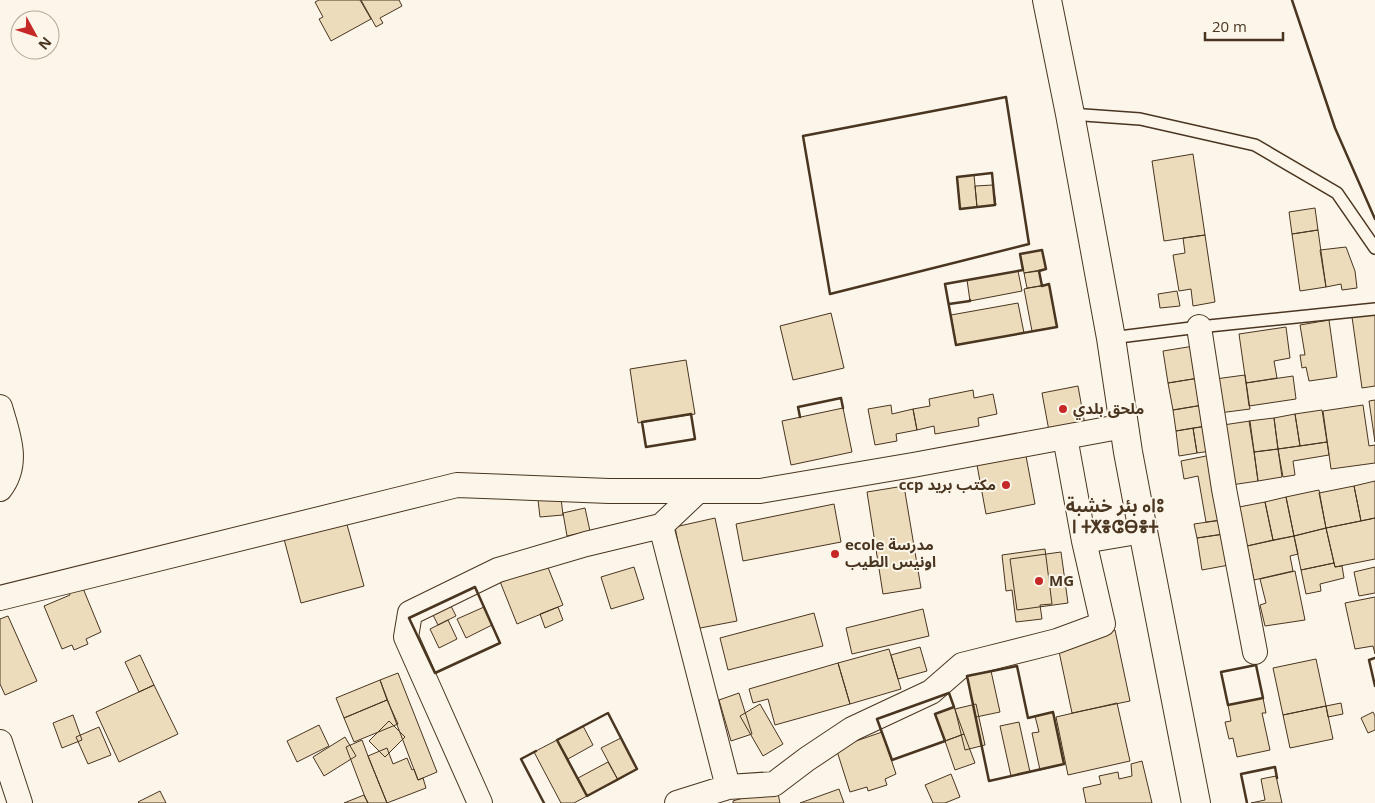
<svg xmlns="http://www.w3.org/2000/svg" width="1375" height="803" font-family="'Open Sans','Noto Sans Arabic','Noto Sans Tifinagh',sans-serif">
	<rect width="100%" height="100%" fill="#fbf6e9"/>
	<path fill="#ecdcbc" stroke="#4a3520" d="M 319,0 L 360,0 L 371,19 L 331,41 L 319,19 L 323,17 L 315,2 Z
		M 361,0 L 399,0 L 402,6 L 380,18 L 383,23 L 376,27 Z
		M 1193,154 L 1205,235 L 1164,241 L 1152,161 Z
		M 974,175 L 977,207 L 960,209 L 957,177 Z
		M 993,185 L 996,205 L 977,207 L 975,186 Z
		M 1315,208 L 1318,230 L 1292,234 L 1289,212 Z
		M 1318,230 L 1326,287 L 1300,291 L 1292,234 Z
		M 1205,235 L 1215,302 L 1193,306 L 1191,289 L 1179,291 L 1173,255 L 1185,253 L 1183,238 Z
		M 1346,247 L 1355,271 L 1357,288 L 1342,290 L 1341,284 L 1326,287 L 1320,250 Z
		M 1042,250 L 1046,269 L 1024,273 L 1020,254 Z
		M 1018,271 L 1022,291 L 970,301 L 967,280 Z
		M 1039,271 L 1042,286 L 1027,288 L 1024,273 Z
		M 1049,284 L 1057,327 L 1032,331 L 1024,289 Z
		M 1177,291 L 1180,306 L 1160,308 L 1158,294 Z
		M 1018,303 L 1024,333 L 956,345 L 951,315 Z
		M 831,313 L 844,368 L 793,380 L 780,326 Z
		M 1375,313 L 1375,386 L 1362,388 L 1352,317 Z
		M 1329,320 L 1337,377 L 1309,381 L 1306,367 L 1302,368 L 1300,355 L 1305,355 L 1300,325 Z
		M 1286,327 L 1290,358 L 1274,361 L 1277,378 L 1246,383 L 1239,334 Z
		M 1194,346 L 1199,378 L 1168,383 L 1163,351 Z
		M 686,360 L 695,414 L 638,423 L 630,369 Z
		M 1245,375 L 1250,409 L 1219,413 L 1215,379 Z
		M 1293,376 L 1296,399 L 1249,406 L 1246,383 Z
		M 1199,378 L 1203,405 L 1173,410 L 1168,383 Z
		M 1078,386 L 1085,425 L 1049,431 L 1042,393 Z
		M 973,390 L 974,398 L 993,394 L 997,414 L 978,418 L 979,426 L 935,434 L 934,426 L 917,430 L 913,409 L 930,406 L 929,399 Z
		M 1375,400 L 1375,442 L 1369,401 Z
		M 891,405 L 892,414 L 913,409 L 917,430 L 896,434 L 897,441 L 875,445 L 868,409 Z
		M 1203,405 L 1207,426 L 1176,431 L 1173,410 Z
		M 1363,405 L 1369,446 L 1375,445 L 1375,463 L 1331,469 L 1323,411 Z
		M 843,408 L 852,452 L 791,465 L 782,421 Z
		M 1322,410 L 1327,442 L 1300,446 L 1295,414 Z
		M 1295,414 L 1300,446 L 1278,449 L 1274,418 Z
		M 1274,418 L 1278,449 L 1254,452 L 1249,421 Z
		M 1250,421 L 1258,481 L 1231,485 L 1223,425 Z
		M 1207,426 L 1211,451 L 1197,453 L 1193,428 Z
		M 1193,428 L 1197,453 L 1179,456 L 1176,431 Z
		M 1327,442 L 1329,455 L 1293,461 L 1295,475 L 1283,477 L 1278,449 Z
		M 1278,449 L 1282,477 L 1258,481 L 1254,452 Z
		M 1211,455 L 1222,520 L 1206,522 L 1198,476 L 1184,479 L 1181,461 Z
		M 1026,456 L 1035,504 L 986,514 L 977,465 Z
		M 1375,481 L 1375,518 L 1361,521 L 1354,486 Z
		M 904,486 L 921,588 L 883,594 L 867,492 Z
		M 1354,486 L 1361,521 L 1326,528 L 1319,493 Z
		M 1319,490 L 1326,528 L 1294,536 L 1286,497 Z
		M 1286,497 L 1294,536 L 1273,540 L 1265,502 Z
		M 561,498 L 563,515 L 540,517 L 538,500 Z
		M 1265,502 L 1273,540 L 1247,546 L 1239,507 Z
		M 834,504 L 841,542 L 743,561 L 736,524 Z
		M 585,508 L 590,531 L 567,536 L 563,513 Z
		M 715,518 L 737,621 L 695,629 L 675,527 Z
		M 1375,518 L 1375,559 L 1335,567 L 1326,528 Z
		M 1222,520 L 1224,534 L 1197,538 L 1194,524 Z
		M 346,521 L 364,586 L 301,603 L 284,539 Z
		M 1326,528 L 1334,563 L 1301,570 L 1294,536 Z
		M 1224,534 L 1229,565 L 1202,570 L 1197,538 Z
		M 1294,536 L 1298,554 L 1290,556 L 1293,571 L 1254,580 L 1247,546 Z
		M 1045,549 L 1052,604 L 1040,605 L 1042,619 L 1016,622 L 1012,590 L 1006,591 L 1002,555 Z
		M 1061,552 L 1068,603 L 1017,610 L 1010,559 Z
		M 545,560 L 563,605 L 517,624 L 499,579 Z
		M 1334,563 L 1335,567 L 1342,566 L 1344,578 L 1320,584 L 1321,591 L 1306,594 L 1301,570 Z
		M 634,567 L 644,599 L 611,609 L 601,577 Z
		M 1375,567 L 1375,593 L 1359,596 L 1354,572 Z
		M 1295,571 L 1305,620 L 1265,626 L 1260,605 L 1266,603 L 1260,579 Z
		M 80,581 L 101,632 L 86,639 L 88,644 L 74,650 L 72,645 L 62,649 L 44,606 L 70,595 L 67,587 Z
		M 1375,597 L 1375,654 L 1373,646 L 1355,649 L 1345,603 Z
		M 448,600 L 456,616 L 438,625 L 430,609 Z
		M 484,607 L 492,625 L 466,638 L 457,619 Z
		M 558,607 L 563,620 L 545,628 L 540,614 Z
		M 923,609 L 929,636 L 852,654 L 846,628 Z
		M 814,613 L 823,646 L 728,670 L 720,638 Z
		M 8,616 L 37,681 L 5,695 L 0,684 L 0,619 Z
		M 448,620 L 457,639 L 439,648 L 430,629 Z
		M 1115,630 L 1130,701 L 1072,713 L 1057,642 Z
		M 920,647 L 927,671 L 898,679 L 891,655 Z
		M 889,649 L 901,689 L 850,704 L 838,663 Z
		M 140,655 L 154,685 L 139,692 L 125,662 Z
		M 1316,659 L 1326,706 L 1283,715 L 1273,668 Z
		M 838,663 L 850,704 L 775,725 L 768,699 L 753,703 L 749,689 Z
		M 991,671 L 1000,712 L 976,717 L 967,676 Z
		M 398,673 L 437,772 L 418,780 L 380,680 Z
		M 380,680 L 387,700 L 344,718 L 336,698 Z
		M 154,685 L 178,734 L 119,762 L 96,712 Z
		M 739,693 L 752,734 L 731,741 L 719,700 Z
		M 1263,698 L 1266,713 L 1262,713 L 1270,750 L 1237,757 L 1233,738 L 1229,739 L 1225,722 L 1231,721 L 1228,705 Z
		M 387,700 L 398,724 L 354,742 L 344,718 Z
		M 1117,703 L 1130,761 L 1068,775 L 1056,717 Z
		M 1341,703 L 1343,714 L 1328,717 L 1326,706 Z
		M 760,704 L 783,744 L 763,756 L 740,716 Z
		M 976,704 L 985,745 L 965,750 L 955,709 Z
		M 1326,706 L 1333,739 L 1290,748 L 1283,715 Z
		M 954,707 L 964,734 L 945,741 L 935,714 Z
		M 1053,712 L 1064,764 L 1040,770 L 1032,733 L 1039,732 L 1035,716 Z
		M 1373,712 L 1375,716 L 1375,730 L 1368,733 L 1361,718 Z
		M 73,715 L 82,740 L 62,748 L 53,723 Z
		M 389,721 L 405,737 L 385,757 L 369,741 Z
		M 1019,722 L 1030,772 L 1011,776 L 1000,726 Z
		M 319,725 L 329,746 L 297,762 L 287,741 Z
		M 583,726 L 593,745 L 568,759 L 557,740 Z
		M 99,727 L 111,755 L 88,764 L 76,737 Z
		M 882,732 L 896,774 L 885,779 L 887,785 L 868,791 L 867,787 L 850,792 L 836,748 Z
		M 964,734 L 975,763 L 955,770 L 945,741 Z
		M 345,737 L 356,756 L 324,776 L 313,757 Z
		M 621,738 L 637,769 L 618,780 L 601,748 Z
		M 362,740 L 368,756 L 387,803 L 368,803 L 365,797 L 346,747 Z
		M 557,740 L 587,796 L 574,803 L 561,803 L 534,752 Z
		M 387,748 L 393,764 L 407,758 L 412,770 L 414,769 L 418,780 L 423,778 L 426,788 L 387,803 L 368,756 Z
		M 1142,761 L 1152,803 L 1086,803 L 1083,788 L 1101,784 L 1099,776 L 1118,772 L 1119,779 L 1132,776 L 1131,764 Z
		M 608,762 L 618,780 L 587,796 L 578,778 Z
		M 951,774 L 960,797 L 945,803 L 933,803 L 925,785 Z
		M 1276,776 L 1282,803 L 1251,803 L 1265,800 L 1261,779 Z
		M 777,789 L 780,803 L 733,803 L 733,801 L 736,800 Z
		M 839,789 L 844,803 L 800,803 Z
		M 160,791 L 166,803 L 139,803 L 138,802 Z
		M 364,795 L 368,803 L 344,803 Z"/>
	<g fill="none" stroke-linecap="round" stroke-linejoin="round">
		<defs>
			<path id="service" d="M 1070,114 L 1140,119 L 1255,145 L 1337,193 L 1375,248
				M 1111,338 L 1199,327 L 1375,309"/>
			<path id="minor" d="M 1199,327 L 1224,489 L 1255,652
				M 0,407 C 8,435 20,463 0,489
				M 698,491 L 661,526 L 728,787
				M 1084,541 L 1143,531
				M 0,598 L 457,485 L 609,491 L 760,491 L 913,465 L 1124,426
				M 0,742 L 20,803
				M 480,803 L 406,637 L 410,613 L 498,570 L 586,544 L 661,526
				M 677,803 L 728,787 L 774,784 L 807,759 L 852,729 L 931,692 L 962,665 L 1057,641 L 1103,624 L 1084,541 L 1065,437"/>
			<path id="primary" d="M 1047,0 L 1070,114 L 1111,338 L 1128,452 L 1143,531 L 1196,803"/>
		</defs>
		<use href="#service" stroke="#4a3520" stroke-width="14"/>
		<use href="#minor" stroke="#4a3520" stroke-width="26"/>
		<use href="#primary" stroke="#4a3520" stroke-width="30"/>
		<use href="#service" stroke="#fbf6e9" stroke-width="11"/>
		<use href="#minor" stroke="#fbf6e9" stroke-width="24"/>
		<use href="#primary" stroke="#fbf6e9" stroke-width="28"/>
		<path stroke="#4a3520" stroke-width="2.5" d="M 1292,0 L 1335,128 L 1375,219
			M 1006,97 L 1029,244 L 830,294 L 803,136 Z
			M 992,173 L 995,205 L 960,209 L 957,177 Z
			M 1042,250 L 1046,269 L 1039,271 L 1042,286 L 1049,284 L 1057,327 L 956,345 L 945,284 L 1023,270 L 1020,254 Z
			M 949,304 L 970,301 L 970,300
			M 691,414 L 695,439 L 646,447 L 642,422 Z
			M 800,417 L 798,407 L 841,398 L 843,408
			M 475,587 L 500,643 L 435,673 L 409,618 Z
			M 1375,658 L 1369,660 L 1375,686
			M 1256,665 L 1263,698 L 1228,705 L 1221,672 Z
			M 1017,666 L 1028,718 L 1053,712 L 1064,764 L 989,781 L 967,676 Z
			M 949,693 L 954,707 L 935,714 L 945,741 L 892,760 L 877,719 Z
			M 608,713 L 637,769 L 587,796 L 557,740 Z
			M 536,751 L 521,759 L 544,803
			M 1247,803 L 1241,774 L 1275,767 L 1277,778"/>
	</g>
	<g fill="#c62828" stroke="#fbf6e9" stroke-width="2">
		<circle cx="1063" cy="409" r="5"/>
		<circle cx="1006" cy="485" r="5"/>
		<circle cx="835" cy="554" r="5"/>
		<circle cx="1039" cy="581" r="5"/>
	</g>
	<g text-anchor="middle" stroke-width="4" stroke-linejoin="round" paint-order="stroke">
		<g font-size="15" font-weight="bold" fill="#4a3520" stroke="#fbf6e9" text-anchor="start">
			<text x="1073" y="414">ملحق بلدي</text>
			<text x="996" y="490" text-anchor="end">ccp مكتب بريد</text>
			<text x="845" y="550">ecole مدرسة<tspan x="845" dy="17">اونيس الطيب</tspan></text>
			<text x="1049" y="586">MG</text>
		</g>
		<g font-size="18" font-weight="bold" fill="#4a3520" stroke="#fbf6e9">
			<text x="1115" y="512">بئر خشبة ⴰⵏⵓ<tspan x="1115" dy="21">ⵏ ⵜⵅⴻⵛⴱⴻⵜ</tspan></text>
		</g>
	</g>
	<g transform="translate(35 35) rotate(130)"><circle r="24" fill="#fbf6e9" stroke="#b4a999"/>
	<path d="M0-4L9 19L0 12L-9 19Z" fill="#c62828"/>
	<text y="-8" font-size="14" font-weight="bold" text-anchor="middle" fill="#4a3520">N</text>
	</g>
	<path d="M1205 32v8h78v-8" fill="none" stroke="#4a3520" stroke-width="2.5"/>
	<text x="1212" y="32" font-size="15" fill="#4a3520" stroke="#fbf6e9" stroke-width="4" paint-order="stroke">20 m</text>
</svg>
